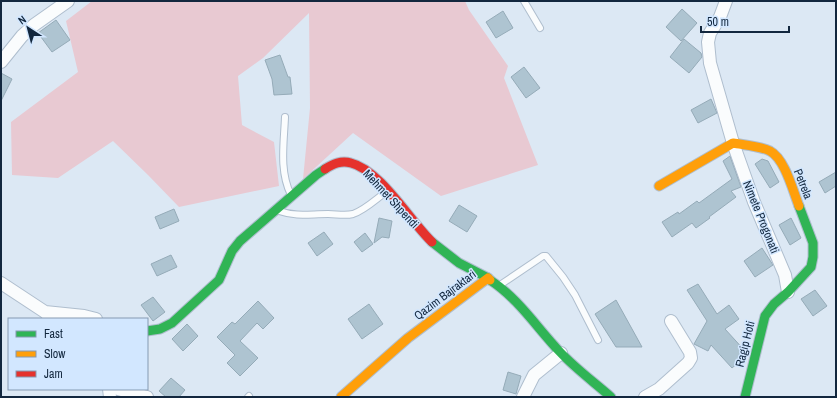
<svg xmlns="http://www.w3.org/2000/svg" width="837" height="398" font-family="'Archivo Narrow',sans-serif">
	<rect width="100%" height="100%" fill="#dce8f4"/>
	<path fill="#e8c9d2" d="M 92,1 L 465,1 L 469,10 L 508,66 L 504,78 L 538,165 L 441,196 L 353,133 L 303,179 L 310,108 L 309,13 L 263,58 L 238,76 L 242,125 L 274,142 L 279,186 L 179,207 L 148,175 L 113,141 L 58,178 L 12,175 L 11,122 L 78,72 L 66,21 Z"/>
	<path fill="#aec4d1" stroke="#95abb8" d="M 682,9 L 697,23 L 681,41 L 666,27 Z
		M 503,11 L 513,28 L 496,38 L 486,22 Z
		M 56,20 L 70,40 L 52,52 L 38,33 Z
		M 684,39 L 701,53 L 702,57 L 689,73 L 670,57 Z
		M 280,55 L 288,77 L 290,77 L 292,94 L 274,95 L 272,79 L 265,60 Z
		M 524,67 L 540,88 L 526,98 L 511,77 Z
		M 1,73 L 12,79 L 1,101 Z
		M 711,99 L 717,113 L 698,123 L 691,110 Z
		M 730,156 L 741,187 L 731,191 L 736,197 L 709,217 L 710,218 L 696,228 L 692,223 L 672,237 L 662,222 L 678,212 L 679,214 L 697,201 L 699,203 L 732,179 L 723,161 Z
		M 762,159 L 768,161 L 779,182 L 770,188 L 755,164 Z
		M 836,172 L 836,186 L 825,193 L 819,182 Z
		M 459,205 L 477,216 L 467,232 L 449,221 Z
		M 174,209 L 179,221 L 160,229 L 155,217 Z
		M 379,218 L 392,221 L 389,238 L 382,237 L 374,243 Z
		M 791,218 L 801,238 L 790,245 L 779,225 Z
		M 324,232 L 333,244 L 317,256 L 308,243 Z
		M 365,233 L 373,244 L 362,252 L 354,242 Z
		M 762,248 L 773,265 L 755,277 L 744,261 Z
		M 171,255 L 177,267 L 157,276 L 151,264 Z
		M 698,284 L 717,314 L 729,305 L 739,319 L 725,329 L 746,352 L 745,357 L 732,368 L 711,345 L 708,351 L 694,344 L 707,321 L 687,290 Z
		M 815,290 L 827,306 L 813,316 L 801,299 Z
		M 153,297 L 165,312 L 153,321 L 141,305 Z
		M 616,300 L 642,347 L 616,347 L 595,314 Z
		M 258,301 L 274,318 L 263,329 L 257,323 L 240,341 L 258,358 L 240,376 L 227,363 L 235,355 L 217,337 L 232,322 L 235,324 Z
		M 369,304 L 383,324 L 362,339 L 348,319 Z
		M 187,324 L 198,336 L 183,351 L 172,339 Z
		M 508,372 L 521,376 L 516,394 L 503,390 Z
		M 171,378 L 185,390 L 179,397 L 166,397 L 159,391 Z"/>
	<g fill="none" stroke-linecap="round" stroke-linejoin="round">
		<defs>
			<path id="lane" d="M 524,1 L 540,28
				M 285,117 C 284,143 279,171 291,195
				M 279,211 C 297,217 309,214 328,214 C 336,214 345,216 353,214 C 365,210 376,199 386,192
				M 500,285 L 543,256 L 546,256 L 563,277 L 575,295 L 598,340
				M 248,397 L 249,396"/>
			<path id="street" d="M 726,1 L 720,17 L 710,33 L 708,42 L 710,63 L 733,143 L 754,202 L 785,275 L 788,292
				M 1,62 L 22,36 L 34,25 L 68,1
				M 1,283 L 45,312 L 52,319
				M 45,312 L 84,316 L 96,319
				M 109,389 L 110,397
				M 118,389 L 147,397
				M 523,397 L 534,375 L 561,353
				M 645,397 L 659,389 L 688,363 L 691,358 L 690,352 L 671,321"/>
			<path id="fast" d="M 432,242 L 459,263 L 488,278
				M 490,280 C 519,299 537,328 560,352 C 576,369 594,382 611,397
				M 147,331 L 160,329 L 172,323 L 219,280 L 232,251 L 240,241 L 316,175 L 325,169
				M 745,397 L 765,316 L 774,304 L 788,292 L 811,267 L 813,257 L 813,243 L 799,206"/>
			<path id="slow" d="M 659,186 L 733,143 C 744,145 760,146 770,151 C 785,159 793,191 799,206
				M 341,397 L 408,338 L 488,278 L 490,280"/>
			<path id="jam" d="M 325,169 C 333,164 341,160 351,163 C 380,170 410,221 432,242"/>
		</defs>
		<use href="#lane" stroke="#afbece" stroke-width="8"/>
		<use href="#street" stroke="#afbece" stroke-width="14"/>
		<use href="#fast" stroke="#afbece" stroke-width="11"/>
		<use href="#slow" stroke="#afbece" stroke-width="11"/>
		<use href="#jam" stroke="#afbece" stroke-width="11"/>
		<use href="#lane" stroke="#fafcfd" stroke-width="6"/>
		<use href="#street" stroke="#fafcfd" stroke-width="12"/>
		<use href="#fast" stroke="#30b455" stroke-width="9"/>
		<use href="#slow" stroke="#ff9f0a" stroke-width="9"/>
		<use href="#jam" stroke="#e5322d" stroke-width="9"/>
	</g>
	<g text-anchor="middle" stroke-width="3" stroke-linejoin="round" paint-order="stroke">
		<g font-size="12" fill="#12273e" stroke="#d2e7ff">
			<text transform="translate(803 184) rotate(68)" y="4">Petrela</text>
			<text transform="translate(391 199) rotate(47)" y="4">Mehmet Shpendi</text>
			<text transform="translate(761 217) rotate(68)" y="4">Nimete Progonati</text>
			<text transform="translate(445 295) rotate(-37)" y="4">Qazim Bajraktari</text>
			<text transform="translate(745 344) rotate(-76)" y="4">Ragip Hoti</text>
		</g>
	</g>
	<rect width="837" height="398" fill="none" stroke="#12273e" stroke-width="4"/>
	<rect x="8" y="318" width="140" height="72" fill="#d2e7ff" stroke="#859ab2"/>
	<rect x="16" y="331" width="20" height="6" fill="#30b455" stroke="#859ab2"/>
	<text x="44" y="338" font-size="12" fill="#12273e">Fast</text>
	<rect x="16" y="351" width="20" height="6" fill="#ff9f0a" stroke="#859ab2"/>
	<text x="44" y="358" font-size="12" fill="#12273e">Slow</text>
	<rect x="16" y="371" width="20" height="6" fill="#e5322d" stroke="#859ab2"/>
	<text x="44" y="378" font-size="12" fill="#12273e">Jam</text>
	<g transform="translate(28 28) rotate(324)" stroke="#d2e7ff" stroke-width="3" paint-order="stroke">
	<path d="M0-3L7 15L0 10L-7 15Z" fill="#12273e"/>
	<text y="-6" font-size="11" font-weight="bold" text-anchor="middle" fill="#12273e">N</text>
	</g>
	<path d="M701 26v6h88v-6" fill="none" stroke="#12273e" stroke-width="2"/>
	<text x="707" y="26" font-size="12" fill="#12273e" stroke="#d2e7ff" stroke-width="3" paint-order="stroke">50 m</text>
</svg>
